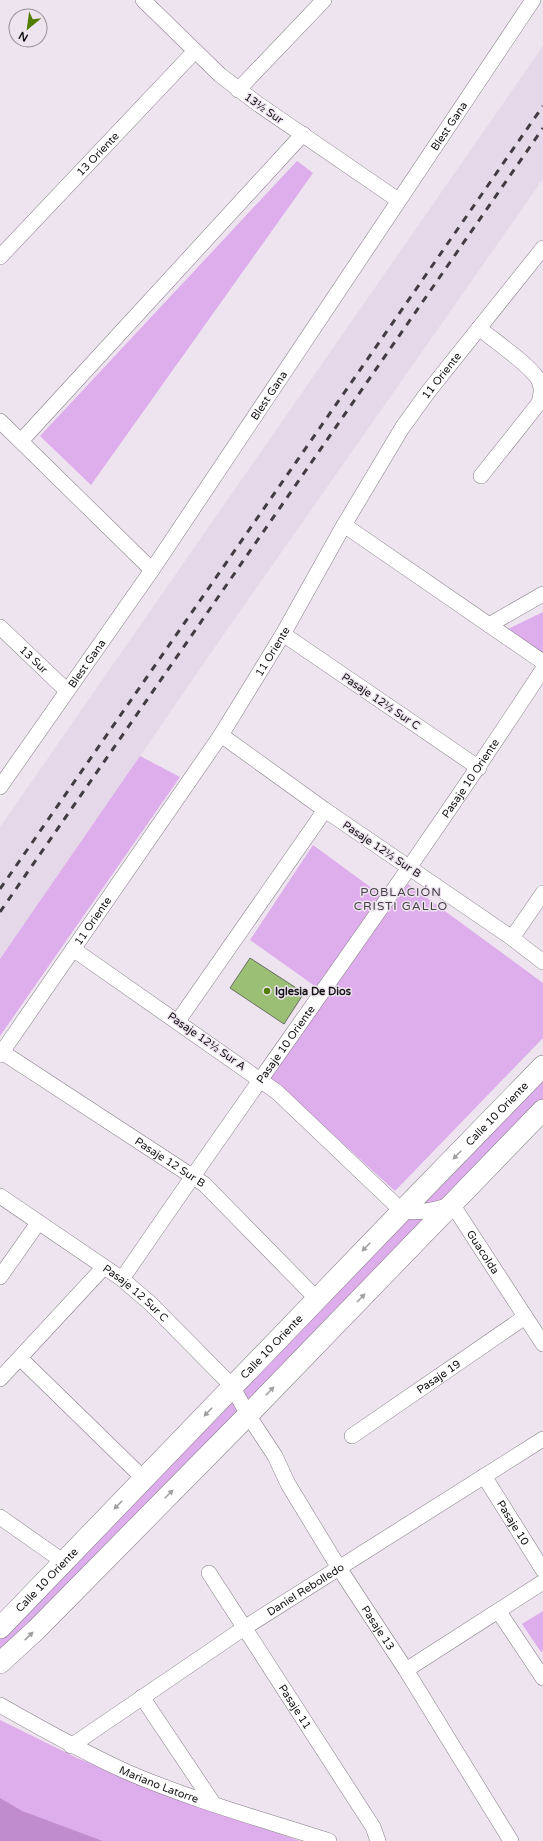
<svg xmlns="http://www.w3.org/2000/svg" width="543" height="1841" font-family="'Varela Round',sans-serif">
	<rect width="100%" height="100%" fill="#ede4ef"/>
	<path fill="#e5d8e9" d="M 543,46 L 543,179 L 208,657 L 0,960 L 0,827 Z"/>
	<path fill="#deadeb" d="M 297,161 L 313,173 L 91,485 L 40,436 Z
		M 543,612 L 543,658 L 508,629 Z
		M 140,756 L 180,777 L 0,1036 L 0,959 Z
		M 313,845 L 384,897 L 319,989 L 250,940 Z
		M 408,884 L 543,983 L 543,1038 L 395,1191 L 269,1076 Z
		M 543,1070 L 543,1104 L 0,1657 L 0,1635 Z
		M 543,1611 L 543,1651 L 541,1652 L 522,1624 Z
		M 0,1720 L 77,1758 L 175,1798 L 300,1841 L 103,1841 L 39,1818 L 0,1841 L 9,1804 L 0,1798 Z"/>
	<path fill="#c08ccd" d="M 0,1798 L 22,1811 L 103,1841 L 0,1841 Z"/>
	<path fill="#9bbf75" stroke="#686d63" d="M 250,958 L 304,993 L 284,1024 L 230,988 Z"/>
	<g fill="none" stroke-linecap="round" stroke-linejoin="round">
		<defs>
			<g id="street">
				<path d="M 143,0 L 220,75 L 258,104 L 398,200"/>
				<path d="M 238,90 L 324,0"/>
				<path id="s1" d="M 0,257 L 195,51"/>
				<path d="M 479,328 C 492,339 530,365 538,379 C 543,387 541,394 539,403 L 481,476"/>
				<path d="M 0,421 L 152,570"/>
				<path d="M 21,441 L 303,134"/>
				<path d="M 344,525 L 543,662"/>
				<path d="M 489,625 L 543,594"/>
				<path id="s2" d="M 0,627 L 67,691"/>
				<path d="M 283,634 L 479,768"/>
				<path d="M 221,735 L 325,810 L 512,938 L 543,962"/>
				<path id="s3" d="M 0,787 L 152,570 L 533,0"/>
				<path d="M 512,938 L 543,893"/>
				<path id="s4" d="M 73,949 L 277,1092 L 402,1211 C 420,1213 435,1211 452,1204 L 543,1344"/>
				<path d="M 178,1021 L 325,810"/>
				<path id="s5" d="M 2,1052 L 204,1184 L 317,1299"/>
				<path id="s6" d="M 0,1055 L 221,735 L 283,634 L 344,525 L 402,428 L 428,392 L 543,248"/>
				<path id="s7" d="M 0,1196 L 122,1279 L 151,1304 L 232,1386 L 248,1415 L 275,1456 L 288,1484 L 339,1568 L 406,1670 L 511,1841"/>
				<path d="M 0,1277 L 38,1223"/>
				<path id="s8" d="M 122,1279 C 261,1075 408,876 543,669"/>
				<path d="M 20,1358 L 143,1478"/>
				<path d="M 0,1379 L 104,1267"/>
				<path id="s9" d="M 352,1436 L 525,1317"/>
				<path id="s10" d="M 484,1476 L 543,1570"/>
				<path d="M 0,1517 L 64,1562"/>
				<path id="s11" d="M 209,1573 L 373,1827 L 378,1841"/>
				<path d="M 499,1612 L 543,1678"/>
				<path d="M 406,1670 L 543,1582"/>
				<path d="M 142,1697 L 213,1803"/>
				<path id="s12" d="M 0,1705 C 42,1729 83,1752 127,1772 C 192,1800 261,1819 329,1841"/>
				<path id="s13" d="M 71,1746 L 244,1628 L 543,1439"/>
			</g>
			<g id="secondary">
				<path id="s14" d="M 0,1628 L 402,1211 L 543,1066"/>
				<path d="M 0,1663 L 36,1630 L 248,1415 L 543,1110"/>
			</g>
		</defs>
		<use href="#street" stroke="#847c86" stroke-width="16"/>
		<use href="#secondary" stroke="#847c86" stroke-width="22"/>
		<use href="#street" stroke="#fff" stroke-width="15"/>
		<use href="#secondary" stroke="#fff" stroke-width="21"/>
		<path stroke="#413c41" stroke-width="3" stroke-dasharray="7 7" stroke-linecap="butt" d="M 0,889 L 543,106
			M 0,912 L 543,128"/>
	</g>
	<defs><path id="oneway-solid" d="M-6-.8H1V-3.2L6.5 0L1 3.2V.8H-6Z"/></defs>
	<g fill="#a1a0a1">
		<use href="#oneway-solid" transform="translate(457 1155) rotate(134)"/>
		<use href="#oneway-solid" transform="translate(366 1247) rotate(134)"/>
		<use href="#oneway-solid" transform="translate(361 1298) rotate(-46)"/>
		<use href="#oneway-solid" transform="translate(270 1391) rotate(-46)"/>
		<use href="#oneway-solid" transform="translate(208 1412) rotate(134)"/>
		<use href="#oneway-solid" transform="translate(169 1494) rotate(-45)"/>
		<use href="#oneway-solid" transform="translate(118 1505) rotate(134)"/>
		<use href="#oneway-solid" transform="translate(29 1636) rotate(-44)"/>
	</g>
	<circle fill="#507c00" stroke="#ede4ef" stroke-width="1.5" cx="267" cy="991" r="4"/>
	<g text-anchor="middle" stroke-width="3" stroke-linejoin="round" paint-order="stroke">
		<g font-size="11" fill="#151215" stroke="#ede4ef">
			<text transform="translate(264 108) rotate(35)" y="4">13½ Sur</text>
			<text dy="4" stroke="none"><textPath href="#s3" startOffset="799">Blest Gana</textPath></text>
			<text dy="4" stroke="none"><textPath href="#s1" startOffset="142">13 Oriente</textPath></text>
			<text dy="4" stroke="none"><textPath href="#s6" startOffset="811">11 Oriente</textPath></text>
			<text dy="4" stroke="none"><textPath href="#s3" startOffset="475">Blest Gana</textPath></text>
			<text dy="4" stroke="none"><textPath href="#s6" startOffset="487">11 Oriente</textPath></text>
			<text dy="4" stroke="none"><textPath href="#s2" startOffset="47">13 Sur</textPath></text>
			<text dy="4" stroke="none"><textPath href="#s3" startOffset="151">Blest Gana</textPath></text>
			<text transform="translate(381 701) rotate(34)" y="4">Pasaje 12½ Sur C</text>
			<text dy="4" stroke="none"><textPath href="#s8" startOffset="610">Pasaje 10 Oriente</textPath></text>
			<text transform="translate(382 849) rotate(34)" y="4">Pasaje 12½ Sur B</text>
			<text dy="4" stroke="none"><textPath href="#s6" startOffset="163">11 Oriente</textPath></text>
			<text transform="translate(207 1041) rotate(35)" y="4">Pasaje 12½ Sur A</text>
			<text dy="4" stroke="none"><textPath href="#s8" startOffset="286">Pasaje 10 Oriente</textPath></text>
			<text dy="4" stroke="none"><textPath href="#s14" startOffset="715">Calle 10 Oriente</textPath></text>
			<text dy="4" stroke="none"><textPath href="#s5" startOffset="201">Pasaje 12 Sur B</textPath></text>
			<text dy="4" stroke="none"><textPath href="#s4" startOffset="530">Guacolda</textPath></text>
			<text dy="4" stroke="none"><textPath href="#s7" startOffset="167">Pasaje 12 Sur C</textPath></text>
			<text dy="4" stroke="none"><textPath href="#s14" startOffset="391">Calle 10 Oriente</textPath></text>
			<text dy="4" stroke="none"><textPath href="#s9" startOffset="105">Pasaje 19</textPath></text>
			<text dy="4" stroke="none"><textPath href="#s10" startOffset="55">Pasaje 10</textPath></text>
			<text dy="4" stroke="none"><textPath href="#s14" startOffset="67">Calle 10 Oriente</textPath></text>
			<text dy="4" stroke="none"><textPath href="#s13" startOffset="282">Daniel Rebolledo</textPath></text>
			<text dy="4" stroke="none"><textPath href="#s7" startOffset="584">Pasaje 13</textPath></text>
			<text dy="4" stroke="none"><textPath href="#s11" startOffset="159">Pasaje 11</textPath></text>
			<text dy="4" stroke="none"><textPath href="#s12" startOffset="178">Mariano Latorre</textPath></text>
		</g>
		<g font-size="11" font-weight="bold" fill="#151215" stroke="#ede4ef" text-anchor="start">
			<text x="275" y="995">Iglesia De Dios</text>
		</g>
		<g font-size="12" letter-spacing="1" fill="#463f48" stroke="#ede4ef">
			<text x="401" y="896">POBLACIÓN<tspan x="401" dy="14">CRISTI GALLO</tspan></text>
		</g>
	</g>
	<g transform="translate(28 28) rotate(209)"><circle r="19" fill="#ede4ef" stroke="#979098"/>
	<path d="M0-3L7 15L0 10L-7 15Z" fill="#507c00"/>
	<text y="-6" font-size="11" font-weight="bold" text-anchor="middle" fill="#151215">N</text>
	</g>
</svg>
